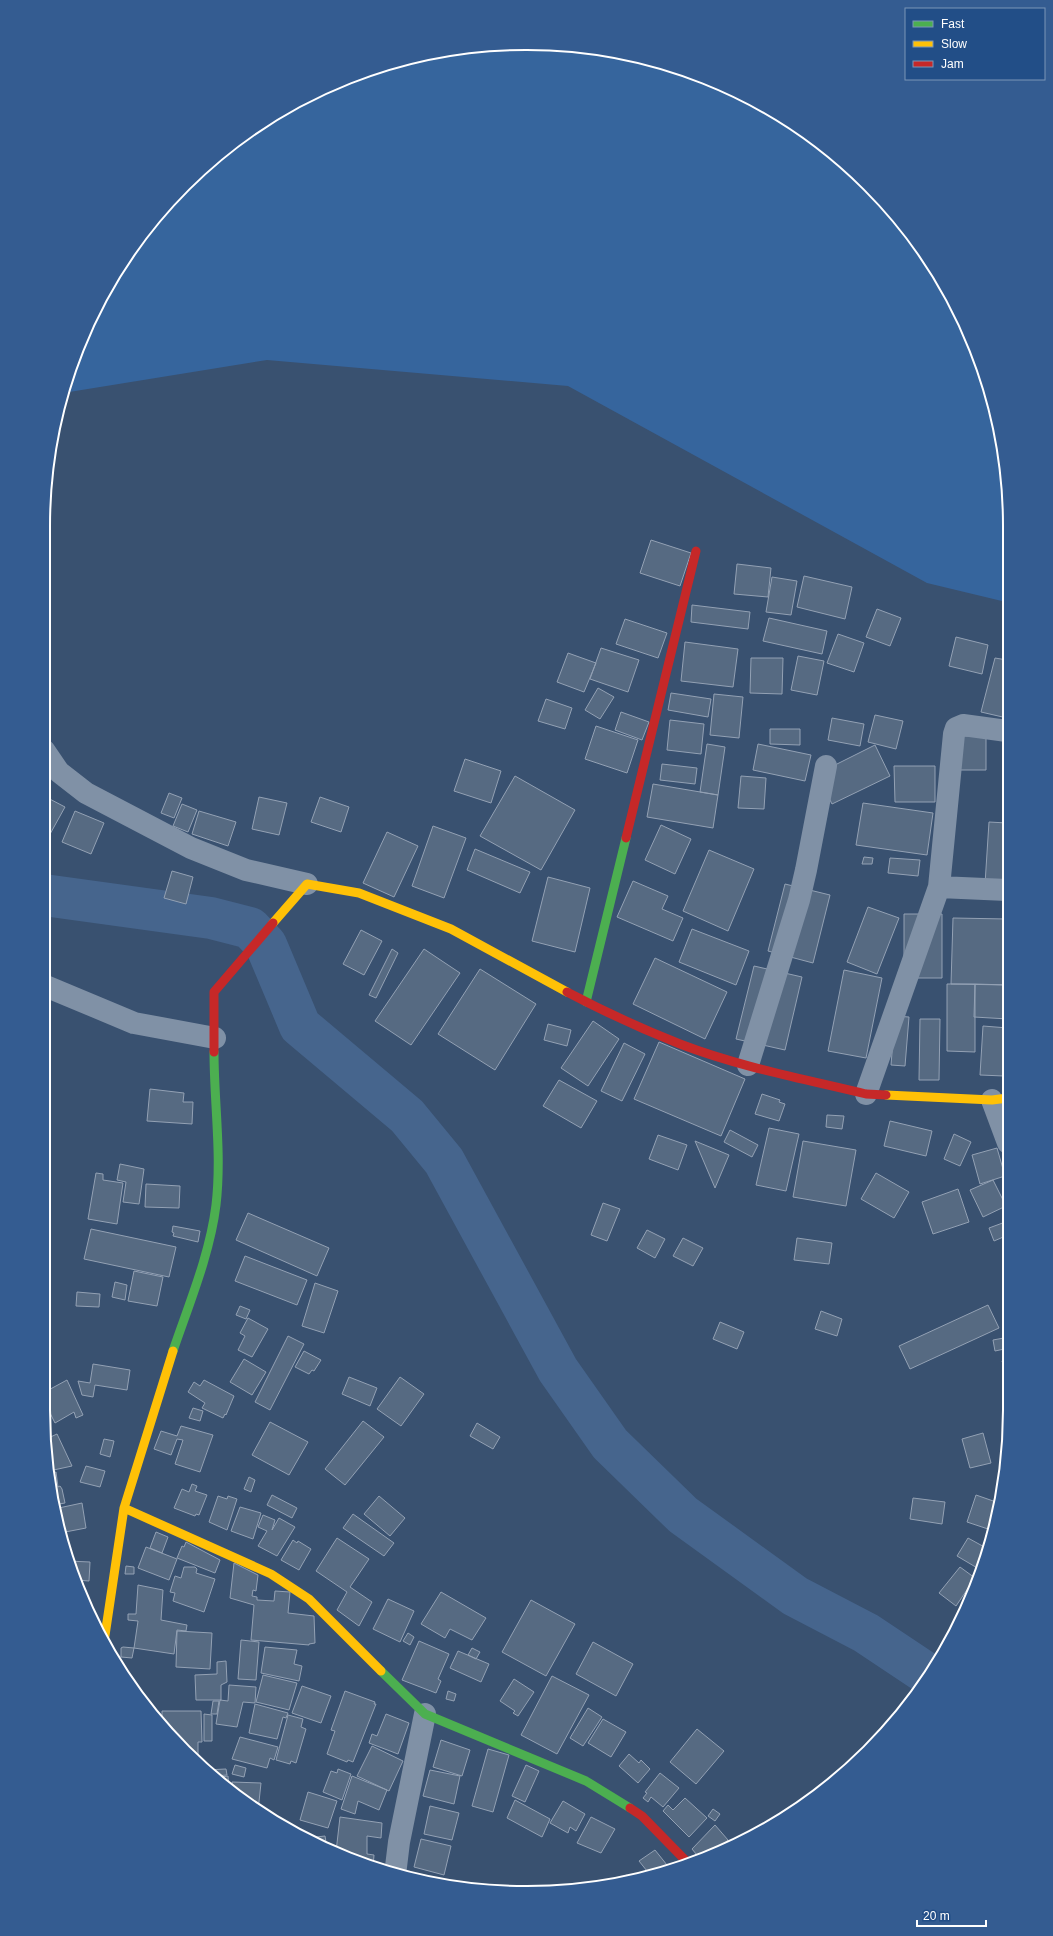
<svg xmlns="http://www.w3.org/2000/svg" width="1053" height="1936" font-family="Arial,sans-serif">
	<rect width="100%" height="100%" fill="#395170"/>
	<path fill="#36659d" d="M 495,44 L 589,47 L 682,69 L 768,108 L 845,163 L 928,258 L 984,371 L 1006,464 L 1006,602 L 927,583 L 568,386 L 267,360 L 63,393 L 108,285 L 163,208 L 232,143 L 312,93 L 401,60 Z"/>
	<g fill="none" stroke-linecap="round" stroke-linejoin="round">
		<path stroke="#46658d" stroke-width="42" d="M 44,895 L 211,918 L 250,928 L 266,945 L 300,1026 L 407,1116 L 444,1161 L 558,1370 L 610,1444 L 683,1515 L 795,1596 L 866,1633 L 929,1675"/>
	</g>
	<path fill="#566a82" stroke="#93a1b4" d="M 651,540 L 691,553 L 680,586 L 640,573 Z
		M 737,564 L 771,568 L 768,597 L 734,594 Z
		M 804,576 L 852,587 L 845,619 L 797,607 Z
		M 772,577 L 797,581 L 791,615 L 766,612 Z
		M 692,605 L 750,612 L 748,629 L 691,622 Z
		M 877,609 L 901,618 L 890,646 L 866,637 Z
		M 769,618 L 827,631 L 822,654 L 763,641 Z
		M 625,619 L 667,633 L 658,658 L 616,644 Z
		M 838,634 L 864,643 L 854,672 L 827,663 Z
		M 956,637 L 988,645 L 982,674 L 949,666 Z
		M 685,642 L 738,649 L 733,687 L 681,681 Z
		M 601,648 L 639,660 L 628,692 L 590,679 Z
		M 568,653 L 596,663 L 584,692 L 557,682 Z
		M 798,656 L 824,661 L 817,695 L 791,690 Z
		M 751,658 L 783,658 L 782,694 L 750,693 Z
		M 995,658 L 1007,660 L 1007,718 L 981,712 Z
		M 598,688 L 614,697 L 600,719 L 585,710 Z
		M 671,693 L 711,699 L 708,717 L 668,710 Z
		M 714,694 L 743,697 L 739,738 L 710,735 Z
		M 546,699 L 572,708 L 565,729 L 538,721 Z
		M 621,712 L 649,722 L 642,740 L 615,730 Z
		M 875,715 L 903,721 L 896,749 L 868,742 Z
		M 832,718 L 864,724 L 860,746 L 828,740 Z
		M 670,720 L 704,724 L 701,754 L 667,750 Z
		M 596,726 L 638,740 L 627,773 L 585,759 Z
		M 770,729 L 800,729 L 800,745 L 770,744 Z
		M 959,736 L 986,736 L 986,770 L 958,770 Z
		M 707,744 L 725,747 L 718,795 L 700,792 Z
		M 758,744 L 811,755 L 805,781 L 753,770 Z
		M 875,745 L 890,776 L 832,804 L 817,774 Z
		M 465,759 L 501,771 L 491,803 L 454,791 Z
		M 662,764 L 697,768 L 695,784 L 660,780 Z
		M 894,766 L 935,766 L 935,802 L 895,802 Z
		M 515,776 L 575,810 L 541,870 L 480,836 Z
		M 741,776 L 766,778 L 764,809 L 738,808 Z
		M 653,784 L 718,795 L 713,828 L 647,817 Z
		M 169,793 L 182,798 L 174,818 L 161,813 Z
		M 44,796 L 65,807 L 44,845 Z
		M 259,797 L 287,803 L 279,835 L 252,829 Z
		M 320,797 L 349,807 L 341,832 L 311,822 Z
		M 863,803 L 933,813 L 927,855 L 856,845 Z
		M 182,804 L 197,810 L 188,832 L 173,826 Z
		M 75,811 L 104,823 L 91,854 L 62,842 Z
		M 199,811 L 236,822 L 228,846 L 192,834 Z
		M 989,822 L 1007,823 L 1007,885 L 985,884 Z
		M 661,825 L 691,839 L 675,874 L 645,860 Z
		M 433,826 L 466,838 L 444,898 L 412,886 Z
		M 387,832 L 418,846 L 394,897 L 363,883 Z
		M 475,849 L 530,872 L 520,893 L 467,870 Z
		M 709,850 L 754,869 L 728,931 L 683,911 Z
		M 864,857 L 873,858 L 872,864 L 862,864 Z
		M 890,858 L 920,860 L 918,876 L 888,873 Z
		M 172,871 L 193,877 L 186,904 L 164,898 Z
		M 548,877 L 590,888 L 575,952 L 532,941 Z
		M 633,881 L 668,896 L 662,909 L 683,918 L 673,941 L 617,917 Z
		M 785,884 L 830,895 L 813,963 L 768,951 Z
		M 868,907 L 899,918 L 877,974 L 847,962 Z
		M 904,914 L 942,914 L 942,978 L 904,978 Z
		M 953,918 L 1007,919 L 1008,985 L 951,984 Z
		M 692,929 L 749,951 L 736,985 L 679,962 Z
		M 361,930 L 382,941 L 364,975 L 343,964 Z
		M 392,949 L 398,953 L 376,998 L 369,995 Z
		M 424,949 L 460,973 L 411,1045 L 375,1021 Z
		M 655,958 L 727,992 L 705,1039 L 633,1004 Z
		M 754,966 L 802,977 L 785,1050 L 736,1039 Z
		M 480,969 L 536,1004 L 495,1070 L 438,1034 Z
		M 844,970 L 882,978 L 866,1058 L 828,1051 Z
		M 947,984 L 975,984 L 975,1052 L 947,1051 Z
		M 975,984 L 1008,985 L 1008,1019 L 974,1017 Z
		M 895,1016 L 909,1017 L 905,1066 L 891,1065 Z
		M 920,1019 L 940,1019 L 939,1080 L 919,1080 Z
		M 593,1021 L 619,1039 L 588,1086 L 561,1068 Z
		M 548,1024 L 571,1030 L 567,1046 L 544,1040 Z
		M 983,1026 L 1008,1028 L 1004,1076 L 980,1075 Z
		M 659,1042 L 745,1079 L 721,1136 L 634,1099 Z
		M 624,1043 L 645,1054 L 622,1101 L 601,1091 Z
		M 559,1080 L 597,1101 L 581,1128 L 543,1106 Z
		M 150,1089 L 184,1093 L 183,1102 L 193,1102 L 192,1124 L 147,1121 Z
		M 762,1094 L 780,1100 L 779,1102 L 785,1104 L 779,1121 L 755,1114 Z
		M 827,1115 L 844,1116 L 842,1129 L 826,1127 Z
		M 890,1121 L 932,1131 L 926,1156 L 884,1146 Z
		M 769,1128 L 799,1134 L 786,1191 L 756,1185 Z
		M 730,1130 L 758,1145 L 752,1157 L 724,1142 Z
		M 954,1134 L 971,1142 L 960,1166 L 944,1159 Z
		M 658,1135 L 687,1145 L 678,1170 L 649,1159 Z
		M 695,1141 L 729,1155 L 715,1188 Z
		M 803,1141 L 856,1150 L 846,1206 L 793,1197 Z
		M 997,1148 L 1005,1176 L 980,1184 L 972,1155 Z
		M 120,1164 L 144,1169 L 139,1204 L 123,1202 L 126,1182 L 117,1180 Z
		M 96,1173 L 103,1174 L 103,1180 L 123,1183 L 117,1224 L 88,1219 Z
		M 876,1173 L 909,1192 L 894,1218 L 861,1199 Z
		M 993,1180 L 1006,1206 L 983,1217 L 970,1190 Z
		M 146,1184 L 180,1186 L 179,1208 L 145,1207 Z
		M 958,1189 L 969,1222 L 933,1234 L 922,1202 Z
		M 603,1203 L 620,1209 L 607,1241 L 591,1235 Z
		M 248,1213 L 329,1248 L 317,1276 L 236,1240 Z
		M 1008,1221 L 1008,1235 L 994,1241 L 989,1228 Z
		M 173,1226 L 200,1231 L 198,1242 L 173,1236 L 174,1233 L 172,1232 Z
		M 91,1229 L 176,1247 L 169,1277 L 84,1259 Z
		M 647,1230 L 665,1239 L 655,1258 L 637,1248 Z
		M 683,1238 L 703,1248 L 693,1266 L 673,1256 Z
		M 797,1238 L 832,1243 L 829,1264 L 794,1260 Z
		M 245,1256 L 307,1280 L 297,1305 L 235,1281 Z
		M 134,1271 L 163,1277 L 157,1306 L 128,1301 Z
		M 115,1282 L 127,1285 L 125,1300 L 112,1297 Z
		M 315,1283 L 338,1291 L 324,1333 L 302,1326 Z
		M 77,1292 L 100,1294 L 99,1307 L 76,1306 Z
		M 988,1305 L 999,1328 L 910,1369 L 899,1346 Z
		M 240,1306 L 250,1310 L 246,1319 L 236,1315 Z
		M 821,1311 L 842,1319 L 837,1336 L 815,1329 Z
		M 248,1318 L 268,1329 L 252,1357 L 238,1350 L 245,1336 L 240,1333 Z
		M 720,1322 L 744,1332 L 737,1349 L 713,1339 Z
		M 288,1336 L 304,1344 L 270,1410 L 255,1402 Z
		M 1009,1337 L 1009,1348 L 995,1351 L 993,1340 Z
		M 304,1351 L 321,1360 L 314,1371 L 312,1370 L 309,1374 L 295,1367 Z
		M 244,1359 L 266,1372 L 252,1395 L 230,1382 Z
		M 1009,1359 L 1009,1381 L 1002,1361 Z
		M 93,1364 L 130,1370 L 127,1390 L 95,1385 L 93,1397 L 82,1395 L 78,1381 L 90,1383 Z
		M 349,1377 L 377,1388 L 370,1406 L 342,1394 Z
		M 400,1377 L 424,1394 L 401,1426 L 377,1409 Z
		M 67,1380 L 83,1415 L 76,1418 L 74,1412 L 55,1423 L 43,1399 L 43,1393 Z
		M 204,1380 L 234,1396 L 226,1415 L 225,1414 L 223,1418 L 202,1408 L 205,1403 L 188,1392 L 194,1382 L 200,1386 Z
		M 193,1408 L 203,1411 L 200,1421 L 189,1418 Z
		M 43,1410 L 50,1427 L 45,1429 Z
		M 363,1421 L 384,1437 L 345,1485 L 325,1469 Z
		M 270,1422 L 308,1442 L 289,1475 L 252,1455 Z
		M 477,1423 L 500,1437 L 493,1449 L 470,1436 Z
		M 181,1426 L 213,1435 L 200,1472 L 175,1464 L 183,1440 L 177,1439 L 171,1455 L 154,1449 L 161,1431 L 177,1436 Z
		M 983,1433 L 991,1463 L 970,1468 L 962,1439 Z
		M 57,1434 L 72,1466 L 49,1471 L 46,1439 Z
		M 104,1439 L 114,1441 L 110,1457 L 100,1454 Z
		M 1000,1464 L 1005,1465 L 1001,1486 L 999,1486 Z
		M 86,1466 L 105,1471 L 100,1487 L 80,1482 Z
		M 56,1472 L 58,1487 L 60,1486 L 62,1489 L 65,1503 L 53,1505 L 49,1474 Z
		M 249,1477 L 255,1480 L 251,1492 L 244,1489 Z
		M 192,1484 L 197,1486 L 195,1491 L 207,1495 L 199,1515 L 196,1514 L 195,1516 L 174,1508 L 182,1489 L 189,1492 Z
		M 272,1495 L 297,1508 L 292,1518 L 267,1505 Z
		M 976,1495 L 999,1503 L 994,1531 L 967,1522 Z
		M 218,1496 L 227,1499 L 228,1496 L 237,1499 L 227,1530 L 209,1522 Z
		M 379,1496 L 405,1518 L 390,1536 L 364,1514 Z
		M 913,1498 L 945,1502 L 942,1524 L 910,1519 Z
		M 82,1503 L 86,1528 L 60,1533 L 54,1509 Z
		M 240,1507 L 261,1513 L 253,1539 L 231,1531 Z
		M 353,1514 L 394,1543 L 384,1556 L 343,1528 Z
		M 263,1515 L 275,1520 L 272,1530 L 279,1518 L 295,1527 L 277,1556 L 258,1546 L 267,1531 L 258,1527 Z
		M 156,1532 L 168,1537 L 162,1553 L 150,1548 Z
		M 337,1538 L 369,1559 L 350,1587 L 372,1602 L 359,1626 L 337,1610 L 347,1592 L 316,1571 Z
		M 968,1538 L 988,1549 L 979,1569 L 957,1556 Z
		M 293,1540 L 297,1543 L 298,1541 L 311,1549 L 299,1570 L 281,1560 Z
		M 186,1542 L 220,1560 L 215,1573 L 177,1558 L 182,1546 L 184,1547 Z
		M 146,1547 L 177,1559 L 169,1580 L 138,1568 Z
		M 68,1561 L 90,1562 L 89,1581 L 76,1580 Z
		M 234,1563 L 258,1575 L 256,1591 L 253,1590 L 252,1596 L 257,1597 L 257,1600 L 274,1601 L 275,1591 L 290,1592 L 288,1613 L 314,1616 L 315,1643 L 309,1644 L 309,1645 L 251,1640 L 254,1605 L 230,1598 Z
		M 126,1566 L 134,1567 L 134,1574 L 125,1574 Z
		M 184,1567 L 195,1567 L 197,1569 L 196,1573 L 215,1579 L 204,1612 L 173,1601 L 175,1593 L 170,1592 L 175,1576 L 181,1578 Z
		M 960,1567 L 975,1578 L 956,1606 L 939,1593 Z
		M 138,1585 L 163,1590 L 161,1620 L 187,1625 L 186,1631 L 177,1630 L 174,1654 L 134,1648 L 138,1621 L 128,1620 L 128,1614 L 136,1614 Z
		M 441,1592 L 486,1618 L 472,1640 L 450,1629 L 445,1638 L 421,1624 Z
		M 388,1599 L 414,1611 L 400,1642 L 373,1629 Z
		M 531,1600 L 575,1624 L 546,1676 L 502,1652 Z
		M 177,1631 L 212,1633 L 210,1669 L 176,1667 Z
		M 408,1633 L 414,1637 L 410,1645 L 403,1641 Z
		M 241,1640 L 259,1642 L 256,1680 L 238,1679 Z
		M 419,1641 L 449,1654 L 438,1679 L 441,1681 L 436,1693 L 402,1680 Z
		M 593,1642 L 633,1664 L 616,1696 L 576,1674 Z
		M 123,1647 L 134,1648 L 132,1658 L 121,1657 L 121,1648 Z
		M 265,1647 L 297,1650 L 294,1664 L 302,1666 L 299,1681 L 261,1673 Z
		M 472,1648 L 480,1652 L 476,1659 L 468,1655 Z
		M 458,1651 L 489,1664 L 481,1682 L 450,1668 Z
		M 226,1661 L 227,1682 L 221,1685 L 221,1700 L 196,1700 L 195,1675 L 217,1674 L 217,1662 Z
		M 263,1675 L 297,1683 L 289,1710 L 256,1702 Z
		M 552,1676 L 589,1695 L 557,1754 L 521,1735 Z
		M 514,1679 L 534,1692 L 518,1716 L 513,1713 L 515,1711 L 500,1701 Z
		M 229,1685 L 256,1687 L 255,1703 L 243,1702 L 237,1727 L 216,1724 L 220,1700 L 228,1701 Z
		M 302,1686 L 331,1696 L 321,1723 L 292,1713 Z
		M 345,1691 L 375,1702 L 374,1704 L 376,1704 L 353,1762 L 348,1760 L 347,1762 L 327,1754 L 335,1731 L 331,1730 Z
		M 448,1691 L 456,1694 L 454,1701 L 446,1699 Z
		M 213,1701 L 219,1701 L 217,1714 L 211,1714 Z
		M 255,1704 L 288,1713 L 286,1718 L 283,1717 L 277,1739 L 249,1733 Z
		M 588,1708 L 602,1717 L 583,1746 L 570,1738 Z
		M 162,1711 L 201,1711 L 202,1742 L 198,1742 L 198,1756 L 192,1756 L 162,1724 Z
		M 204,1714 L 212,1715 L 212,1741 L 204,1741 Z
		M 386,1714 L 409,1723 L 398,1754 L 369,1743 L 372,1734 L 377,1736 Z
		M 288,1715 L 303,1719 L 301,1727 L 306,1729 L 296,1763 L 291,1761 L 290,1764 L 276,1760 Z
		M 603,1719 L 626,1732 L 611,1757 L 588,1743 Z
		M 697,1729 L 724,1751 L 696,1784 L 670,1762 Z
		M 240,1737 L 278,1747 L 274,1760 L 270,1758 L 267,1768 L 232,1759 Z
		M 441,1740 L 470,1750 L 462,1776 L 433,1767 Z
		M 372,1746 L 403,1761 L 389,1791 L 357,1776 Z
		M 488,1749 L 509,1755 L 493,1812 L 472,1806 Z
		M 629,1754 L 639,1763 L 641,1760 L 650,1769 L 638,1783 L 619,1766 Z
		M 235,1765 L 246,1768 L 244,1777 L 232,1774 Z
		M 526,1765 L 539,1771 L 525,1802 L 512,1796 Z
		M 226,1769 L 227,1775 L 214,1776 L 205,1770 Z
		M 338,1769 L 351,1774 L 342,1800 L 323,1792 L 331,1771 L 337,1773 Z
		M 430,1770 L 460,1776 L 454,1804 L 423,1796 Z
		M 660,1773 L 679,1788 L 663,1807 L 651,1797 L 648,1802 L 643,1798 L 647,1793 L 645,1792 Z
		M 228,1776 L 229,1789 L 214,1778 Z
		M 352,1776 L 387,1790 L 379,1810 L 358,1801 L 355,1814 L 341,1809 Z
		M 232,1782 L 261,1783 L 258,1811 L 233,1792 Z
		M 308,1792 L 337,1801 L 328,1828 L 300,1820 Z
		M 685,1798 L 707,1818 L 689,1837 L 663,1811 L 668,1805 L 673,1810 Z
		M 515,1800 L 550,1819 L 542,1837 L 507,1818 Z
		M 563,1801 L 585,1814 L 576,1831 L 570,1827 L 568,1833 L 550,1823 Z
		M 430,1806 L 459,1813 L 452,1840 L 424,1834 Z
		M 713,1809 L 720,1814 L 715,1821 L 708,1816 Z
		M 340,1817 L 382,1823 L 381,1838 L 367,1836 L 367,1854 L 374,1855 L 373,1867 L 347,1858 L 347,1853 L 336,1852 Z
		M 591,1817 L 615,1829 L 601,1853 L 577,1843 Z
		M 715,1825 L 728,1840 L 709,1857 L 701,1860 L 692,1849 Z
		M 325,1836 L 327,1848 L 308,1838 Z
		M 421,1839 L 451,1846 L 444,1875 L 414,1867 Z
		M 327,1846 L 334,1846 L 334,1852 L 327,1848 Z
		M 655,1850 L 671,1870 L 641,1878 L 640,1877 L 647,1871 L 639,1861 Z
		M 627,1875 L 631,1880 L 614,1883 Z"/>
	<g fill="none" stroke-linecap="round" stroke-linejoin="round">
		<path stroke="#8091a6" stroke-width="22" d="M 44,750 L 59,772 L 86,793 L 191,848 L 246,870 L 307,884
			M 939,887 L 1007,890
			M 43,985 L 134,1023 L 215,1038
			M 748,1065 L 799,900 L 806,870 L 826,766
			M 866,1094 L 939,887 L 954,734 L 956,728 L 963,725 L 1007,731
			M 992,1100 L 1008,1143
			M 395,1875 L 399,1842 L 425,1714"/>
		<path stroke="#4caf50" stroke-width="9" d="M 586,1002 L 626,838
			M 173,1351 C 189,1304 210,1254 216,1205 C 222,1154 214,1103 214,1052
			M 381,1671 L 425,1714 L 586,1781 L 630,1808"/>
		<path stroke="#ffc107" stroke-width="9" d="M 273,923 L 307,884 L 359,893 L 451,929 L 567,992
			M 886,1095 L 992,1100 L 1008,1098
			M 124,1508 L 271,1574 L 309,1599 L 381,1671
			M 104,1642 L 124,1508 L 173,1351"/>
		<path stroke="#c62828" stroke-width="9" d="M 626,838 L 696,551
			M 567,992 C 603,1011 642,1029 680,1044 C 740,1067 804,1079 866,1094 L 886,1095
			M 214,1052 L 214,992 L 273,923
			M 630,1808 L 642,1816 L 689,1864"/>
	</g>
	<path d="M0 0H1053V1936H0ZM526 50H527A476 476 0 0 1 1003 526V1410A476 476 0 0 1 527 1886H526A476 476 0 0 1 50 1410V526A476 476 0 0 1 526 50Z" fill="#345c91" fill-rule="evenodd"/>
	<path fill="none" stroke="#fff" stroke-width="2" d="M526 50H527A476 476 0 0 1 1003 526V1410A476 476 0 0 1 527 1886H526A476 476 0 0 1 50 1410V526A476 476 0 0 1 526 50Z"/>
	<rect x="905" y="8" width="140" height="72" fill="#224e87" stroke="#7a95b7"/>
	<rect x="913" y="21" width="20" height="6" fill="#4caf50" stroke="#7a95b7"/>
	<text x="941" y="28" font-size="12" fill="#ffffff">Fast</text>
	<rect x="913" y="41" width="20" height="6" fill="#ffc107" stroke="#7a95b7"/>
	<text x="941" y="48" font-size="12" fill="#ffffff">Slow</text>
	<rect x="913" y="61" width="20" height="6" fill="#c62828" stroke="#7a95b7"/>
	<text x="941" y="68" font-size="12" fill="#ffffff">Jam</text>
	<path d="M917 1920v6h69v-6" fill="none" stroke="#ffffff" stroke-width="2"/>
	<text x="923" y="1920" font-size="12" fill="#ffffff" stroke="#224e87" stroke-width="3" paint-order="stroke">20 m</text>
</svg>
